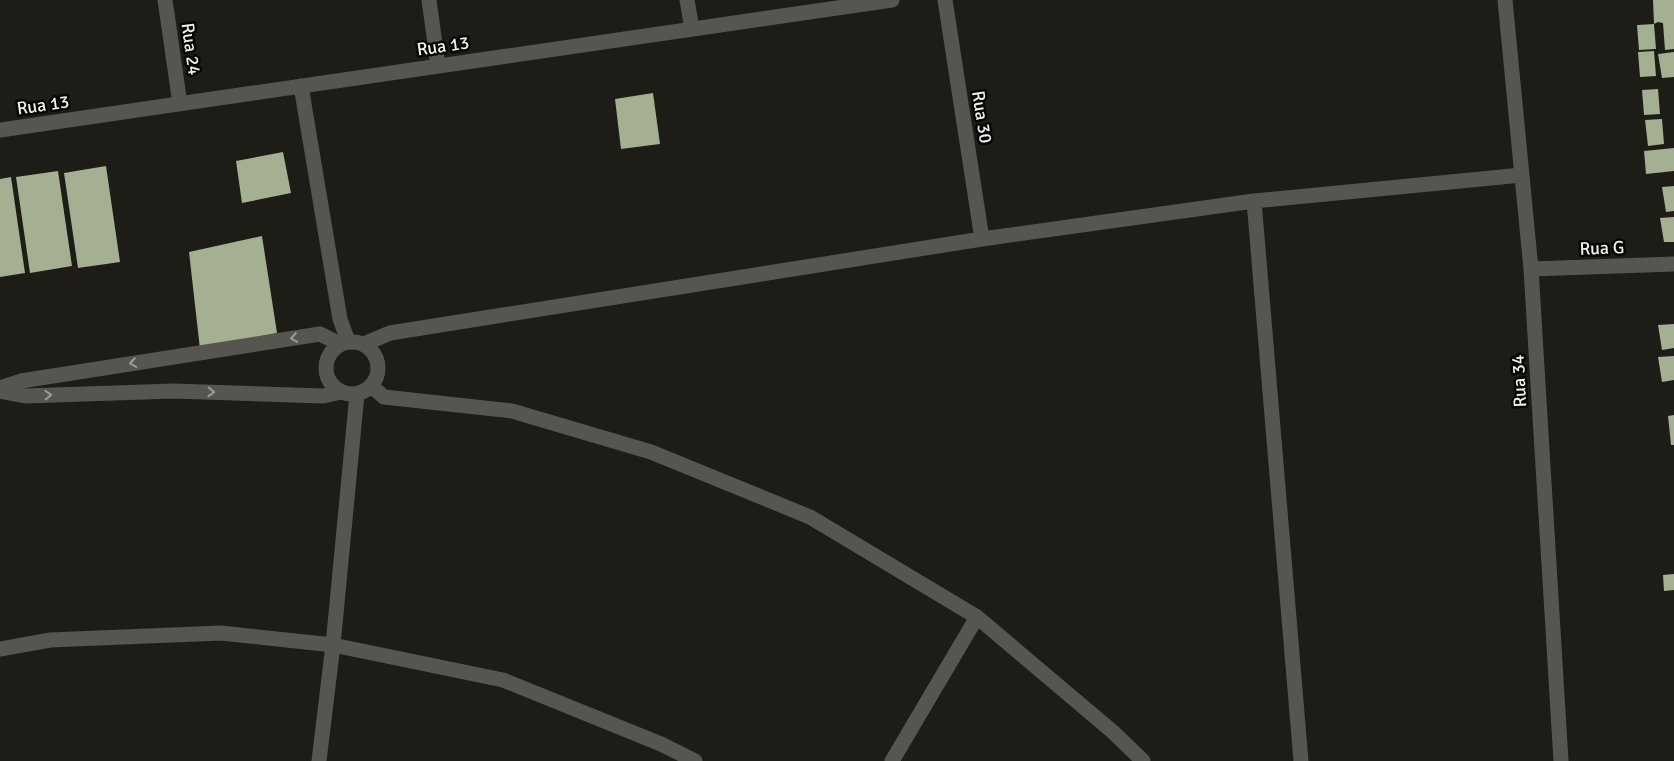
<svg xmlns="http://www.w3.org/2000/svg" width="1674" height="761" font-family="Signika,sans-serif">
	<rect width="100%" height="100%" fill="#1d1c16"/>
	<path fill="#a4b091" d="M 1653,0 L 1674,0 L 1674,49 L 1665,50 L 1663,23 L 1658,22 L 1654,24 L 1656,49 L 1639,50 L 1637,25 L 1654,24 Z
		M 1654,51 L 1656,76 L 1640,77 L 1638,52 Z
		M 1674,52 L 1674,77 L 1662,78 L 1658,54 Z
		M 1658,89 L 1660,114 L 1644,115 L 1642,90 Z
		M 653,93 L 660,144 L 621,149 L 615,99 Z
		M 1662,119 L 1664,144 L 1648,146 L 1645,120 Z
		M 1674,148 L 1674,171 L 1646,174 L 1644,151 Z
		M 283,152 L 291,193 L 242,203 L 236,161 Z
		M 106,166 L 120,262 L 78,268 L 64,173 Z
		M 58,171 L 72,266 L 30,273 L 16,177 Z
		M 11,177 L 25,273 L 0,277 L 0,179 Z
		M 1674,186 L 1674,211 L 1666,212 L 1662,187 Z
		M 1674,217 L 1674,242 L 1664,242 L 1660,218 Z
		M 262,236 L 277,333 L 200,349 L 189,252 Z
		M 1674,324 L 1674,348 L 1662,350 L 1658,325 Z
		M 1674,356 L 1674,380 L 1662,382 L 1658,357 Z
		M 1674,415 L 1674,445 L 1671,445 L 1668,416 Z
		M 1674,574 L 1674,590 L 1664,591 L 1663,575 Z"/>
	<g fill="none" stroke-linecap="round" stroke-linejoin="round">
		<path stroke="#57554f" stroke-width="15" d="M 165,0 L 180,104
			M 429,0 L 438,66
			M 687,0 L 692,29
			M 945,0 L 982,239
			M 1505,0 L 1531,269 L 1561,761
			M 301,86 L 340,319 L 348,341
			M 0,130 L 892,0
			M 1254,201 L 1301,761
			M 1531,269 L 1674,264
			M326 368a26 26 0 1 1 52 0a26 26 0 1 1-52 0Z
			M 364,344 L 390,333 L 982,239 L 1254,201 L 1522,175
			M 371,386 L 384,397 L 512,411 L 651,452 L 810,517 L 977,617 L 1113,732 L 1143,761
			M 0,388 L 21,381 L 320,334 L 340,344
			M 0,391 L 25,396 L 174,391 L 323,396 L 341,392
			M 0,649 L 50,640 L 221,633 L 333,645 L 503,680 L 661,744 L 695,761
			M 319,761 L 333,645 L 357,394
			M 892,761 L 977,617"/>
	</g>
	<defs><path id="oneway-chevron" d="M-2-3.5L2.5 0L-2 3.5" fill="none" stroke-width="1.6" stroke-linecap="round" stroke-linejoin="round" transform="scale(1.25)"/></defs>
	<g stroke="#9d9b96">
		<use href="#oneway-chevron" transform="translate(294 338) rotate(171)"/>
		<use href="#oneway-chevron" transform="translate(133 363) rotate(171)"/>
		<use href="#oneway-chevron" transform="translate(211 392) rotate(2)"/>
		<use href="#oneway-chevron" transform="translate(48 395) rotate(-2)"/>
	</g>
	<g text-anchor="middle" stroke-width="5" stroke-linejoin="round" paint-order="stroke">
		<g font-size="18" fill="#f2f1ed" stroke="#070605">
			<text transform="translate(443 46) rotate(-8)" y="6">Rua 13</text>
			<text transform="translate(191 49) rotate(82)" y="6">Rua 24</text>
			<text transform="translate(43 105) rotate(-8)" y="6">Rua 13</text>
			<text transform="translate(982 117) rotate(81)" y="6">Rua 30</text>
			<text transform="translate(1602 248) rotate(-2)" y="6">Rua G</text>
			<text transform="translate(1519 381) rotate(-93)" y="6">Rua 34</text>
		</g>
	</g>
</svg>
